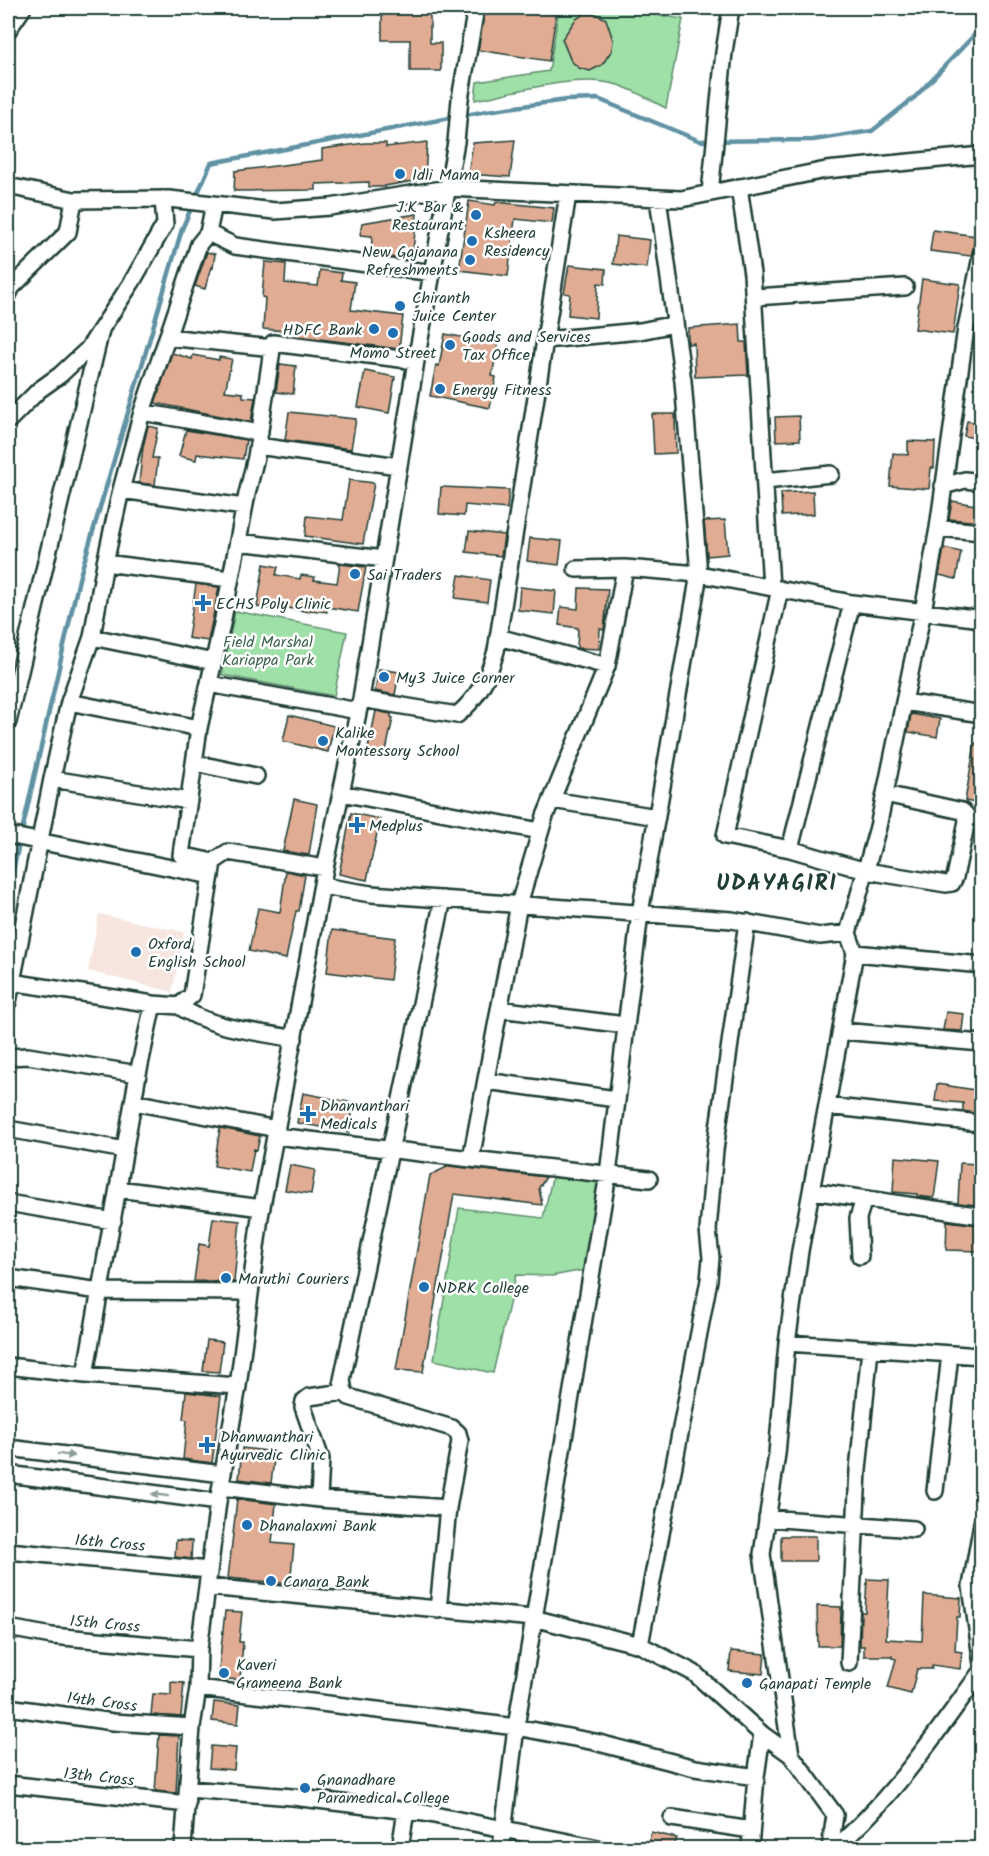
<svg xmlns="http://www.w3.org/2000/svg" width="989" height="1856" font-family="Kalam,sans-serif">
	<rect width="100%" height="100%" fill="#fff"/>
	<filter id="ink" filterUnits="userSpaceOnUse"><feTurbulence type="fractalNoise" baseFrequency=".0167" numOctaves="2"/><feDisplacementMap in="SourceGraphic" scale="12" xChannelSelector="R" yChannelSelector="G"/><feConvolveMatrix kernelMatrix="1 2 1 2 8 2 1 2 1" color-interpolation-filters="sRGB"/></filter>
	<g filter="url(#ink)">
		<path fill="#f6e6df" d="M 99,914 L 184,932 L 172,992 L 88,971 Z"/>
		<path fill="#9fdfa8" stroke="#5f8e6e" stroke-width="1.5" d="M 559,8 L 616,8 L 683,19 L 666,108 C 649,100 632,88 614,84 C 574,74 516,92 475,100 L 477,82 L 549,71 Z
			M 235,611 L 347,632 L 334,696 L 222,675 Z
			M 553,1174 L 601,1179 L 589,1269 L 552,1276 L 516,1275 L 493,1373 L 434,1360 L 459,1208 L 543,1218 Z"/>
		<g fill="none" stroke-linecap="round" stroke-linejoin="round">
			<path stroke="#6092a3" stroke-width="4.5" d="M 8,893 L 79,579 L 182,229 L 211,163 L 487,111 L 566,100 L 598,99 L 700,141 L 813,140 L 872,131 L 915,97 L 982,27"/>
		</g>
		<path fill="#e0ac93" stroke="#1f3d34" stroke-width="1.5" d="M 485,8 L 557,8 L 549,61 L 478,50 Z
			M 382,10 L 430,10 L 430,43 L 441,43 L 441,71 L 410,71 L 410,40 L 382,40 Z
			M 586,13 L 596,14 L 606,19 L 613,40 L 612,50 L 602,65 L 590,71 L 579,68 L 571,61 L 562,39 L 576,19 Z
			M 515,140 L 510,177 L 468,174 L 473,143 Z
			M 427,142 L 425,179 L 385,186 L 385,187 L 369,187 L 369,182 L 316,184 L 316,190 L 234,191 L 235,171 L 322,160 L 322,149 L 365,143 L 386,143 L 386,147 Z
			M 469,201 L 495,205 L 496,202 L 554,208 L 552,223 L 515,219 L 508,276 L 459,270 Z
			M 417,214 L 412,260 L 371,255 L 372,236 L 360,235 L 362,223 Z
			M 933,230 L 976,236 L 971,256 L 930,251 Z
			M 616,236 L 650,240 L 647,268 L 613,264 Z
			M 207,252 L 215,254 L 213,268 L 211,267 L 205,289 L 195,286 Z
			M 265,262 L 286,264 L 285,283 L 318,286 L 320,270 L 342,273 L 341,280 L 355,282 L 351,310 L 403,316 L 399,349 L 296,336 L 297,332 L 263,329 L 265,298 L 262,297 Z
			M 569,265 L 606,269 L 605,284 L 598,283 L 596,318 L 568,315 L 570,294 L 564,293 Z
			M 922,279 L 960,284 L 953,334 L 915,329 Z
			M 740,324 L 741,342 L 746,342 L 748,375 L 695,377 L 694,343 L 688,344 L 688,328 Z
			M 445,334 L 498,344 L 492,376 L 496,377 L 490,408 L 430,396 L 436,365 L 439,366 Z
			M 172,353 L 192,359 L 193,355 L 219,360 L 219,357 L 232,359 L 225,391 L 243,393 L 243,397 L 255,398 L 251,422 L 155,403 Z
			M 280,364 L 296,366 L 293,394 L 276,392 Z
			M 365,371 L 395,377 L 389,413 L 358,407 Z
			M 289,412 L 356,419 L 351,449 L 285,440 Z
			M 652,414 L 675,414 L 676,453 L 654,454 Z
			M 799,416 L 800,440 L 776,441 L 775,417 Z
			M 967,421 L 981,423 L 981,439 L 964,436 Z
			M 148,426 L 158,428 L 152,458 L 158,458 L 155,485 L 139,483 L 143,447 Z
			M 186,430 L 246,440 L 243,459 L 197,454 L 196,460 L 179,456 Z
			M 908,441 L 935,442 L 934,468 L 931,468 L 929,489 L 890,486 L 893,453 L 908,455 Z
			M 349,480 L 374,483 L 363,544 L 305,536 L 307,516 L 343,520 Z
			M 441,487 L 509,490 L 507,509 L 465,505 L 464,516 L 439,514 Z
			M 813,491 L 814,514 L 782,516 L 781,493 Z
			M 952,501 L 981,506 L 981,522 L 949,519 Z
			M 725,520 L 728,554 L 707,556 L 704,521 Z
			M 469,531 L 504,535 L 501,556 L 466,552 Z
			M 530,538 L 562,541 L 559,565 L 527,561 Z
			M 944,548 L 961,552 L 956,579 L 939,575 Z
			M 264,564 L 278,567 L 276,575 L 300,579 L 301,575 L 315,577 L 314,580 L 337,583 L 340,564 L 366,567 L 358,612 L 327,607 L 327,612 L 310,610 L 309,612 L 271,605 L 271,609 L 257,607 Z
			M 459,575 L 490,580 L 487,602 L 455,598 Z
			M 196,584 L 219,587 L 208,641 L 188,638 Z
			M 520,587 L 556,591 L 554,614 L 518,610 Z
			M 579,588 L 608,589 L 604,630 L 600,629 L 599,649 L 577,648 L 578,628 L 559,625 L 561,607 L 578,609 Z
			M 379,669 L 399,672 L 395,695 L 375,691 Z
			M 376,711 L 391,714 L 391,717 L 393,718 L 385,756 L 367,753 Z
			M 911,714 L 940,719 L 937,737 L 908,732 Z
			M 289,715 L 334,726 L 328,752 L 283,741 Z
			M 975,743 L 981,744 L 981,804 L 965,801 Z
			M 294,799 L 317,804 L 309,855 L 283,851 Z
			M 351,813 L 380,819 L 367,880 L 339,874 Z
			M 286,871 L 305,875 L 299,911 L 296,911 L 286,959 L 249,951 L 258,908 L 280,912 Z
			M 332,930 L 395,938 L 390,980 L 327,972 Z
			M 946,1012 L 964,1014 L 962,1031 L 943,1030 Z
			M 937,1084 L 981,1091 L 981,1114 L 963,1111 L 963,1103 L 935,1101 Z
			M 303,1093 L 354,1103 L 349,1132 L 297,1123 Z
			M 220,1128 L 260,1136 L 257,1150 L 254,1149 L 250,1172 L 214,1166 Z
			M 895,1157 L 939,1161 L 934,1198 L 917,1196 L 917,1194 L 893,1192 Z
			M 960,1163 L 979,1164 L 977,1205 L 958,1203 Z
			M 290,1165 L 315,1170 L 311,1194 L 285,1190 Z
			M 449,1166 L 546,1177 L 539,1188 L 542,1205 L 454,1194 L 423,1372 L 396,1370 L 430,1175 Z
			M 213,1218 L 240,1221 L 234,1282 L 194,1281 L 199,1244 L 209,1246 Z
			M 947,1221 L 979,1225 L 978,1251 L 946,1250 Z
			M 207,1340 L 223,1342 L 219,1372 L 203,1371 Z
			M 186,1392 L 221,1396 L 212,1463 L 183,1459 L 187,1420 L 183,1419 Z
			M 242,1448 L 275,1452 L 271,1483 L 239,1479 Z
			M 237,1499 L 276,1504 L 272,1543 L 294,1545 L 290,1584 L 228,1578 Z
			M 781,1536 L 816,1536 L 816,1561 L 781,1561 Z
			M 176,1540 L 192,1541 L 191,1559 L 175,1557 Z
			M 867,1579 L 889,1580 L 886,1639 L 922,1641 L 924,1595 L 961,1598 L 960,1617 L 957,1617 L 955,1651 L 962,1652 L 960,1669 L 932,1665 L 932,1669 L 917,1669 L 911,1694 L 888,1688 L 896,1659 L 892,1658 L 892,1656 L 864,1656 L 864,1646 L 860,1646 L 861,1612 L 865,1612 Z
			M 817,1606 L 841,1607 L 840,1646 L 818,1646 Z
			M 225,1611 L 242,1612 L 239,1642 L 243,1642 L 240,1680 L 218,1678 Z
			M 731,1651 L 765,1654 L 763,1674 L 729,1671 Z
			M 171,1682 L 184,1683 L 181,1717 L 151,1715 L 153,1694 L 171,1695 Z
			M 214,1702 L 240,1705 L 238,1724 L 212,1721 Z
			M 159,1735 L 179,1736 L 176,1793 L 155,1791 Z
			M 211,1746 L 236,1748 L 234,1770 L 209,1768 Z
			M 651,1832 L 677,1838 L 673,1848 L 648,1848 Z"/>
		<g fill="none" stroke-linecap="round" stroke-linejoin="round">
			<defs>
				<path id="minor" d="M 8,30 L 23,8
					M 8,186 L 74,200 L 169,199 L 275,211 L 330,207 L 448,188 L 681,199 L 826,170 L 982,155
					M 739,187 L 752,274 L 771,587
					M 710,193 L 724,52 L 731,8
					M 658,198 L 683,381 L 699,574 L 852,603 L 982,619
					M 208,233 L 235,246 L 433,273
					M 8,295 L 12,287 L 68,232 L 74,200
					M 754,297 L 905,287
					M 167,337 L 273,348
					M 545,340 L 640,331 L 675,324
					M 142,412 L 260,433
					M 8,421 L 39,390 L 60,375 L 88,349 L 132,282 L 165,224 L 163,199
					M 258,446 L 398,466
					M 765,481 L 831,474
					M 943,486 L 965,480 L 982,482
					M 121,490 L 244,507
					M 938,528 L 982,532
					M 238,542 L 384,559
					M 105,563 L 230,579
					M 576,569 L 625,568
					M 780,589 L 725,836 L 790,849
					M 852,603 L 790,849 L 866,871 L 946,884 L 952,883 L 955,877 L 967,821 L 966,815 L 962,811 L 885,794
					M 92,637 L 214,662
					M 498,637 L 607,666
					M 209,684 L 358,711
					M 361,699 L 457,715 C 477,699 489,676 496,651 L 568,194
					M 69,702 L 199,728
					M 904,702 L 982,714
					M 8,722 L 101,330
					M 194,763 L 256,776
					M 52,779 L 189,801
					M 341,793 L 540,831
					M 552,800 L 657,817
					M 8,835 L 211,876
					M 213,862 L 181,855 L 199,728 L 222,624 L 247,494 L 256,457 L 273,343 L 416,361
					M 322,886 L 371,894 L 732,920 L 820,936 L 848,933
					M 855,953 L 848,933 L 878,827 L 923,611 L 938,528 L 966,328 L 982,252
					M 11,982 L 153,1004
					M 8,1002 L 52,779 L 69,702 L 92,637 L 105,563 L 121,490 L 142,412 L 199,244 L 208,233 L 214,204
					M 179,1006 C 211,1029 256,1031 294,1039
					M 499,1009 L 625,1025
					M 841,1031 L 982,1043
					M 8,1057 L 28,1056 L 138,1074 L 85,1375 L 8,1366
					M 138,1074 L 153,1004 L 179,1006 L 192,995 L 213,862 L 228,852 L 325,868
					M 486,1081 L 616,1099
					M 133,1102 L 277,1129
					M 827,1106 L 979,1123
					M 8,1129 L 125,1150
					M 471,1159 L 649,1179
					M 118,1189 L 262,1208
					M 812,1191 L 982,1216
					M 8,1203 L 113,1221
					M 860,1256 L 858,1218 L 864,1199
					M 8,1278 L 100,1291 L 250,1292
					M 787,1343 L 982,1356
					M 85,1375 L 238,1386
					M 8,1448 L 223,1474
					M 8,1474 L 218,1502
					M 222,1487 L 319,1499 L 448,1508
					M 935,1491 L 950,1354
					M 319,1499 L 321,1459 L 303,1407 L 304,1401 L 309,1397 L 344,1392
					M 767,1518 L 914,1529
					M 982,1523 L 971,1586 L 982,1665
					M 8,1551 L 209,1570
					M 208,1587 L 533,1618 L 640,1645 L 694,1673 L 762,1734 L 791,1755 L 835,1815 L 830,1848
					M 438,1610 L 448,1508 L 460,1441 L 458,1433 L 452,1428 L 349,1397 L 344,1392 L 342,1380 L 443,899
					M 8,1628 L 52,1636 L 199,1649
					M 640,1645 L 709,1280 L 711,1258 L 708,1230 L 715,1150 L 747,922
					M 849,1663 L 858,1470 L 870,1349
					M 198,1688 L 516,1727 L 608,1174 L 640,913 L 699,574 L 625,568 L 607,666 L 545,816 L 519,904 L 471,1159 L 276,1136
					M 8,1707 L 113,1722 L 192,1727
					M 791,1755 L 762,1554 L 777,1454 L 787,1343 L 800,1251 L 855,953 L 982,965
					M 8,1784 L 187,1804
					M 188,1789 L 293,1797 L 424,1813 L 598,1848
					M 672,1818 L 751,1830
					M 183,1848 L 192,1727 L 198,1688 L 199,1649 L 218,1502 L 238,1386 L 260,1217 L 325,868 L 361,699 L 416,361 L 456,142 L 460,99 L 476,8
					M 400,1848 L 406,1811
					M 501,1848 L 516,1727 L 595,1742 L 695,1768 L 756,1777 L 762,1734
					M 750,1848 L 756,1777
					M 835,1848 C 892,1799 938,1731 982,1670"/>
			</defs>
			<use href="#minor" stroke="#1f3d34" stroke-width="20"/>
			<use href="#minor" stroke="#fff" stroke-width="15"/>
		</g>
		<defs><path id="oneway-solid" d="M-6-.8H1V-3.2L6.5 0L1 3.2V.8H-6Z" transform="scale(1.5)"/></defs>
		<g fill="#8f9e9a">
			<use href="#oneway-solid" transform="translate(66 1455) rotate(7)"/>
			<use href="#oneway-solid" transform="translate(160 1495) rotate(-172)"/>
		</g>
	</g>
	<g fill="#1f6fb2" stroke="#fff" stroke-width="2">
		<circle cx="400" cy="174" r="6"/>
		<circle cx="476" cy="215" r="6"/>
		<circle cx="472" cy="241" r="6"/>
		<circle cx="470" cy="260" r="6"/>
		<circle cx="400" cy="306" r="6"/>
		<circle cx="374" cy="329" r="6"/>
		<circle cx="393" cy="333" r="6"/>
		<circle cx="450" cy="345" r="6"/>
		<circle cx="440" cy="389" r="6"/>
		<circle cx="355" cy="574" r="6"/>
		<path d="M200 594h6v6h6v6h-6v6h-6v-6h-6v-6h6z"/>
		<circle cx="384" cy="677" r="6"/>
		<circle cx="323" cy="741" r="6"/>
		<path d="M354 816h6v6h6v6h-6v6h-6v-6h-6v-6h6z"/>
		<circle cx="136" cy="952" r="6"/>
		<path d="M305 1105h6v6h6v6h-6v6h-6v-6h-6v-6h6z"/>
		<circle cx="226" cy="1278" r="6"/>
		<circle cx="424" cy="1287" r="6"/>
		<path d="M204 1436h6v6h6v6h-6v6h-6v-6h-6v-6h6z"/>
		<circle cx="247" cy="1525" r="6"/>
		<circle cx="271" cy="1581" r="6"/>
		<circle cx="224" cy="1673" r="6"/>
		<circle cx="747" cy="1683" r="6"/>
		<circle cx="305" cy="1788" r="6"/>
	</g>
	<g text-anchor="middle" stroke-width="5" stroke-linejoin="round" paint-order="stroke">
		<g font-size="16" fill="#1f3d34" stroke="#fff" text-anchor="start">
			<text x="412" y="180">Idli Mama</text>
			<text x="464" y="212" text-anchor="end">J.K Bar &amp;<tspan x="464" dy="18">Restaurant</tspan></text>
			<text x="484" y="238">Ksheera<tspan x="484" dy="18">Residency</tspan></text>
			<text x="458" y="257" text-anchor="end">New Gajanana<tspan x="458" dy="18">Refreshments</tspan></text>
			<text x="412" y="303">Chiranth<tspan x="412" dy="18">Juice Center</tspan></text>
			<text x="362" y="335" text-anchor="end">HDFC Bank</text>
			<text x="462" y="342">Goods and Services<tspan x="462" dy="18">Tax Office</tspan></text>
			<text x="393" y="358" text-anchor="middle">Momo Street</text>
			<text x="452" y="395">Energy Fitness</text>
			<text x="367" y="580">Sai Traders</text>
			<text x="216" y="609">ECHS Poly Clinic</text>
			<text x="396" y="683">My3 Juice Corner</text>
			<text x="335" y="738">Kalike<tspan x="335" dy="18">Montessory School</tspan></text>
			<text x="369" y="831">Medplus</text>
			<text x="148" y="949">Oxford<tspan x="148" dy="18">English School</tspan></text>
			<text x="320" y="1111">Dhanvanthari<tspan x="320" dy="18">Medicals</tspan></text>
			<text x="238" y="1284">Maruthi Couriers</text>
			<text x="436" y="1293">NDRK College</text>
			<text x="220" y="1442">Dhanwanthari<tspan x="220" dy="18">Ayurvedic Clinic</tspan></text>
			<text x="259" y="1531">Dhanalaxmi Bank</text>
			<text x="283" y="1587">Canara Bank</text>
			<text x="236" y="1670">Kaveri<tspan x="236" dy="18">Grameena Bank</tspan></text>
			<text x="759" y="1689">Ganapati Temple</text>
			<text x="317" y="1785">Gnanadhare<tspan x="317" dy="18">Paramedical College</tspan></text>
		</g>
		<g font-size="16" fill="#3f6651" stroke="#fff">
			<text x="268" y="647">Field Marshal<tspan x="268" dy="18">Kariappa Park</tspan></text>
		</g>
		<g font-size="16" fill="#1f3d34" stroke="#fff">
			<text transform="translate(110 1542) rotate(5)" y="6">16th Cross</text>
			<text transform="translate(105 1623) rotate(5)" y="6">15th Cross</text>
			<text transform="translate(102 1701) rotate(7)" y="6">14th Cross</text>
			<text transform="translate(99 1776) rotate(6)" y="6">13th Cross</text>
		</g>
		<g font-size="22" font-weight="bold" letter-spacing="1.5" fill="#1f3d34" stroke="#fff">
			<text x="777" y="890">UDAYAGIRI</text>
		</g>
	</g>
	<rect width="989" height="1856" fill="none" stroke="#fff" stroke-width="30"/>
	<rect x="15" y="15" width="959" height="1826" fill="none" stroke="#1f3d34" stroke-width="2" filter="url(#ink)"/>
</svg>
